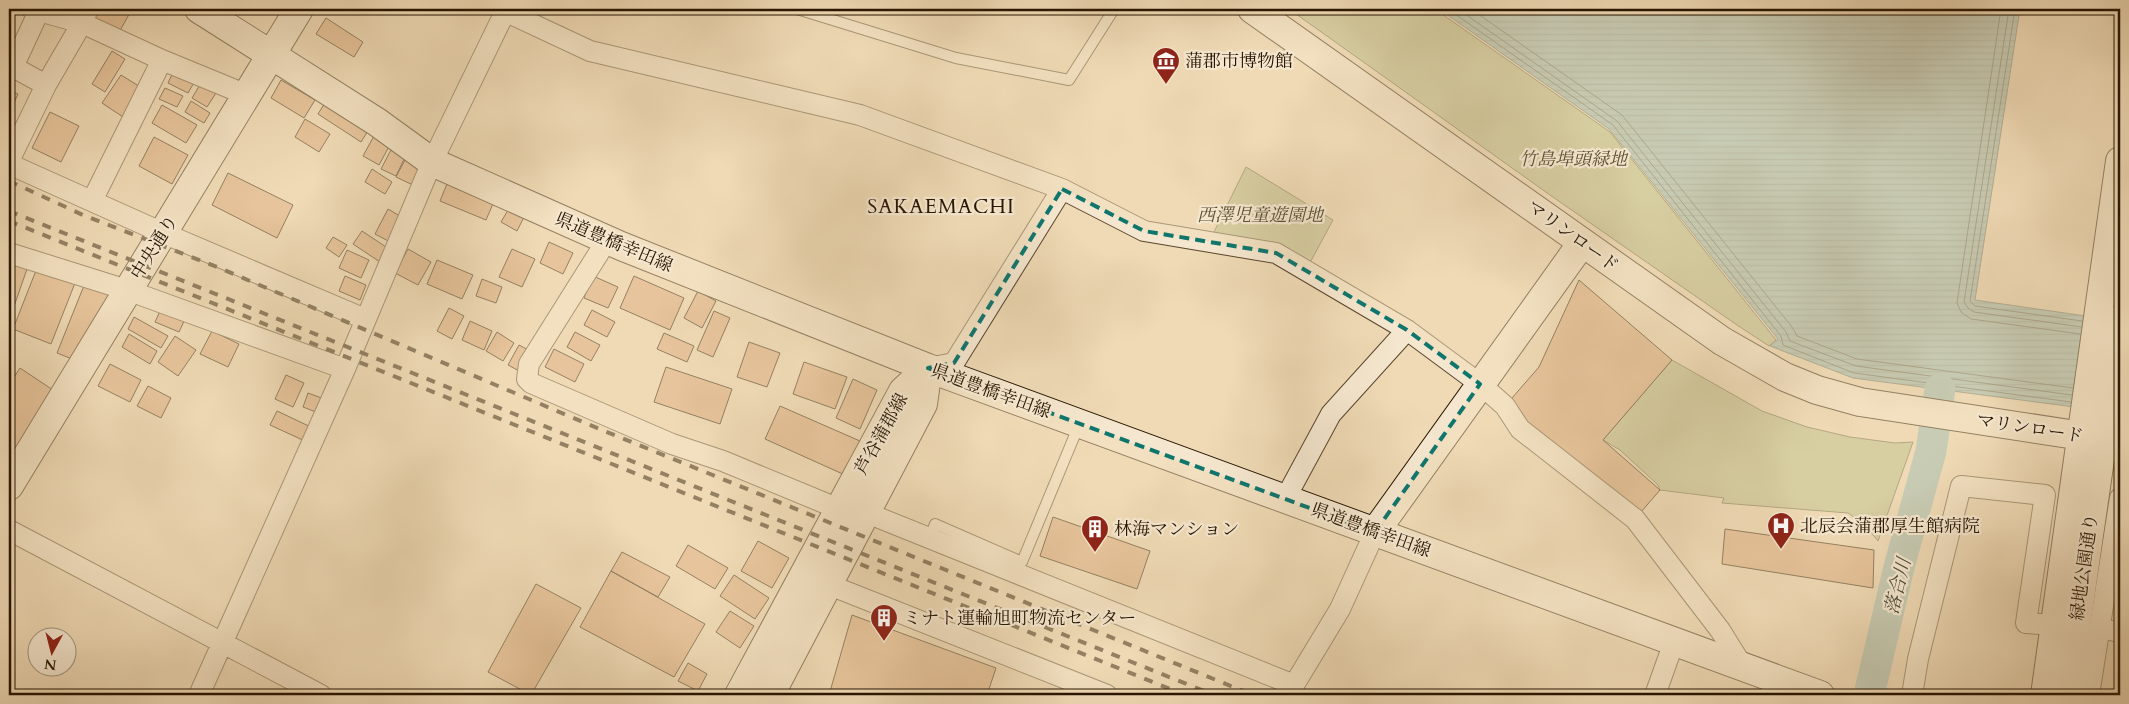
<svg xmlns="http://www.w3.org/2000/svg" width="2129" height="704" font-family="Cardo,'Noto Serif JP',serif">
	<defs>
		<pattern id="water-rules" width="6" height="5" patternUnits="userSpaceOnUse" patternTransform="scale(1.25)"><rect width="6" height="5" fill="#9abab3"/><path d="M0 2.5h6" fill="none" stroke="#859f98"/></pattern>
	</defs>
	<rect width="100%" height="100%" fill="#efdab5"/>
	<filter id="stains"><feTurbulence type="fractalNoise" baseFrequency=".004" numOctaves="4"/><feColorMatrix values="0 0 0 0 .2 0 0 0 0 .09 0 0 0 0 .02 0 0 0 .5 -.17"/></filter>
	<radialGradient id="worn" r=".72"><stop offset=".6" stop-color="#630" stop-opacity="0"/><stop offset="1" stop-color="#630" stop-opacity=".3"/></radialGradient>
	<path fill="#babf8d" stroke="#706a46" d="M 1289,9 L 1435,9 L 1610,132 L 1776,340 L 1769,346 L 1737,325 L 1550,195 Z
		M 1246,167 L 1333,220 L 1306,270 L 1209,242 Z
		M 1672,360 L 1762,411 L 1807,427 L 1850,437 L 1895,443 L 1913,442 L 1878,541 L 1864,524 L 1848,513 L 1722,503 L 1724,498 L 1660,490 L 1658,485 L 1620,450 L 1603,440 Z"/>
	<path fill="url(#water-rules)" stroke="#6c786b" d="M 1439,9 L 2020,9 L 1975,300 L 2120,321 L 2120,413 L 1853,378 L 1770,346 L 1778,339 L 1609,129 Z"/>
	<g fill="none" stroke-linecap="round" stroke-linejoin="round">
		<path stroke="#60685a" stroke-width="1" d="M 1448,9 L 1613,125 L 1781,336 L 1783,345 L 1854,373 L 2071,402
			M 1458,9 L 1617,121 L 1786,332 L 1790,341 L 1856,366 L 2072,395
			M 1471,9 L 1622,115 L 1792,327 L 1797,336 L 1857,359 L 2073,388
			M 2001,9 L 1957,303 L 1961,312 L 1971,319 L 2080,334
			M 2009,9 L 1964,302 L 1968,308 L 1974,312 L 2082,327
			M 2015,9 L 1970,301 L 1975,306 L 2082,321"/>
		<path stroke="#9abab3" stroke-width="31" d="M 1869,695 L 1899,567 L 1931,451 L 1940,389"/>
	</g>
	<path fill="#dea87d" stroke="#271500" d="M 98,9 L 132,9 L 118,34 L 92,21 Z
		M 326,18 L 363,42 L 354,57 L 316,34 Z
		M 112,51 L 125,59 L 105,92 L 92,84 Z
		M 175,68 L 196,79 L 188,93 L 168,83 Z
		M 121,75 L 142,88 L 123,117 L 102,103 Z
		M 281,80 L 315,100 L 304,118 L 271,98 Z
		M 201,83 L 216,93 L 207,107 L 192,98 Z
		M 165,88 L 183,96 L 177,107 L 159,99 Z
		M 9,90 L 18,94 L 9,114 Z
		M 328,98 L 371,126 L 361,142 L 318,114 Z
		M 191,101 L 210,113 L 204,123 L 185,112 Z
		M 162,105 L 197,125 L 186,143 L 152,123 Z
		M 50,112 L 79,126 L 61,162 L 32,148 Z
		M 305,119 L 330,134 L 319,152 L 295,137 Z
		M 375,134 L 391,143 L 379,165 L 363,156 Z
		M 154,137 L 188,155 L 172,184 L 139,166 Z
		M 393,146 L 407,153 L 396,176 L 381,169 Z
		M 406,158 L 425,168 L 415,186 L 396,177 Z
		M 372,169 L 392,182 L 385,194 L 365,182 Z
		M 228,173 L 293,205 L 277,238 L 212,205 Z
		M 449,179 L 495,199 L 486,220 L 440,201 Z
		M 511,205 L 526,213 L 517,231 L 501,222 Z
		M 388,209 L 405,219 L 392,243 L 375,234 Z
		M 362,231 L 389,249 L 380,262 L 353,244 Z
		M 333,237 L 347,245 L 339,257 L 326,248 Z
		M 549,242 L 573,253 L 563,274 L 540,263 Z
		M 408,249 L 431,262 L 418,285 L 395,273 Z
		M 512,249 L 535,259 L 522,287 L 499,277 Z
		M 347,250 L 369,260 L 361,278 L 339,268 Z
		M 437,260 L 473,275 L 462,299 L 427,284 Z
		M 9,262 L 27,269 L 11,315 L 9,314 Z
		M 37,268 L 75,283 L 51,344 L 13,329 Z
		M 345,276 L 366,285 L 360,300 L 339,291 Z
		M 593,276 L 618,287 L 608,308 L 584,298 Z
		M 634,276 L 684,298 L 670,330 L 620,308 Z
		M 482,279 L 502,287 L 496,303 L 476,296 Z
		M 1579,280 L 1672,360 L 1603,440 L 1660,490 L 1635,519 L 1505,406 L 1539,367 Z
		M 85,283 L 111,293 L 82,363 L 57,353 Z
		M 698,291 L 716,301 L 702,328 L 684,318 Z
		M 449,308 L 464,316 L 452,339 L 437,331 Z
		M 161,309 L 185,319 L 179,332 L 155,322 Z
		M 592,310 L 615,322 L 607,337 L 584,325 Z
		M 714,311 L 730,318 L 713,357 L 697,350 Z
		M 134,317 L 168,336 L 161,348 L 128,329 Z
		M 470,321 L 492,331 L 484,350 L 462,340 Z
		M 212,331 L 239,344 L 228,367 L 200,354 Z
		M 497,332 L 514,343 L 503,361 L 486,351 Z
		M 575,332 L 600,345 L 591,361 L 567,347 Z
		M 664,333 L 694,346 L 687,362 L 657,349 Z
		M 129,334 L 157,351 L 150,364 L 122,347 Z
		M 175,336 L 196,350 L 178,376 L 158,362 Z
		M 749,342 L 780,353 L 767,387 L 737,377 Z
		M 519,345 L 532,352 L 521,372 L 508,365 Z
		M 554,349 L 584,364 L 575,382 L 545,367 Z
		M 804,362 L 847,377 L 835,409 L 793,394 Z
		M 110,364 L 141,380 L 130,402 L 98,386 Z
		M 666,367 L 732,389 L 720,424 L 654,402 Z
		M 20,368 L 56,392 L 9,461 L 9,385 Z
		M 286,375 L 304,383 L 293,407 L 275,399 Z
		M 853,379 L 877,390 L 860,429 L 836,418 Z
		M 148,386 L 171,398 L 161,418 L 137,406 Z
		M 308,393 L 327,400 L 321,414 L 303,407 Z
		M 780,406 L 860,441 L 845,475 L 765,439 Z
		M 277,411 L 313,428 L 307,442 L 270,425 Z
		M 1053,517 L 1150,551 L 1137,589 L 1040,556 Z
		M 1725,529 L 1874,550 L 1873,588 L 1722,564 Z
		M 758,541 L 789,558 L 772,588 L 741,571 Z
		M 688,545 L 728,568 L 715,589 L 676,566 Z
		M 622,552 L 670,577 L 658,597 L 611,571 Z
		M 611,571 L 705,624 L 674,677 L 580,627 Z
		M 734,575 L 769,598 L 755,619 L 720,596 Z
		M 536,584 L 581,608 L 531,695 L 488,672 Z
		M 730,611 L 754,626 L 740,648 L 716,632 Z
		M 852,615 L 996,668 L 987,695 L 829,695 Z
		M 688,663 L 707,674 L 698,691 L 678,681 Z"/>
	<g fill="none" stroke-linecap="round" stroke-linejoin="round">
		<defs>
			<path id="lane" d="M 797,9 L 956,58 L 1069,80 L 1114,9
				M 929,539 L 935,524 L 1022,562 L 1079,425"/>
			<path id="street" d="M 32,9 L 82,23 L 162,60 L 92,201
				M 500,9 L 590,51 L 860,115 L 1062,189 L 1144,231 L 1276,253 L 1407,330 L 1480,384 L 1505,406 L 1520,429 L 1635,519 L 1720,630 L 1743,667
				M 39,11 L 13,67 L 46,85
				M 162,60 L 247,95
				M 9,161 L 46,85 L 82,23 L 88,9
				M 9,164 L 163,233 L 365,319
				M 607,240 L 529,364 L 527,379 L 531,383 L 672,444 L 723,461 L 839,509
				M 9,253 L 127,290 L 345,369
				M 928,368 L 954,363 L 1062,189
				M 1285,499 L 1331,414 L 1407,330
				M 867,513 L 1294,685 L 1340,609 L 1375,532
				M 9,530 L 321,695
				M 827,584 L 1107,695
				M 2100,628 L 2120,632
				M 199,695 L 345,369 L 432,162 L 505,12
				M 1655,695 L 1674,642
				M 1912,695 L 1918,659 L 1961,486 L 2045,495 L 2026,623 L 2055,625
				M 2089,695 L 2120,498"/>
			<path id="secondary" d="M 199,9 L 377,122 L 432,162 L 621,246 L 928,368 L 1820,695
				M 1252,9 L 1722,341 L 1785,377 L 1817,390 L 1860,402 L 2102,439
				M 9,486 L 299,9
				M 1375,532 L 1582,243
				M 739,695 L 903,391 L 928,368
				M 770,695 L 923,404 L 928,368
				M 2045,695 L 2120,161
				M 2066,695 L 2120,320"/>
		</defs>
		<use href="#lane" stroke="#59462d" stroke-width="12"/>
		<use href="#street" stroke="#59462d" stroke-width="22"/>
		<use href="#secondary" stroke="#271500" stroke-width="30"/>
		<use href="#lane" stroke="#f5e7cf" stroke-width="10"/>
		<use href="#street" stroke="#f5e7cf" stroke-width="20"/>
		<use href="#secondary" stroke="#f5e7cf" stroke-width="28"/>
		<path stroke="#271500" stroke-width="4" stroke-dasharray="9 9" stroke-linecap="butt" d="M 9,181 L 83,215 L 217,267 L 602,430 L 1253,695
			M 9,211 L 1214,695
			M 9,221 L 1185,695"/>
	</g>
	<path d="M0 0H2129V704H0ZM 1062,189 L 1144,231 L 1276,253 L 1407,330 L 1480,384 L 1375,532 L 928,368 L 954,363 Z" fill="#efdab5" fill-opacity=".55" fill-rule="evenodd"/>
	<path fill="none" stroke="#0f766e" stroke-width="4" stroke-dasharray="10 6" stroke-linejoin="round" d="M 1062,189 L 1144,231 L 1276,253 L 1407,330 L 1480,384 L 1375,532 L 928,368 L 954,363 Z"/>
	<defs>
		<symbol id="museum-pin" viewBox="-11 -11 22 30"><path d="M0 17L-7.5 6A9.5 9.5 0 1 1 7.5 6Z" fill="#8f2418" stroke="#f5e7cf"/><path d="M0-6L6-3V-2H-6V-3ZM-5-1h2V3h-2ZM-1-1h2V3h-2ZM3-1h2V3H3ZM-6 4H6V6H-6Z" fill="#fff"/></symbol>
		<symbol id="hospital-pin" viewBox="-11 -11 22 30"><path d="M0 17L-7.5 6A9.5 9.5 0 1 1 7.5 6Z" fill="#8f2418" stroke="#f5e7cf"/><path d="M-5-5h3v3.5h4V-5h3V5h-3V1.5h-4V5h-3Z" fill="#fff"/></symbol>
		<symbol id="building-pin" viewBox="-11 -11 22 30"><path d="M0 17L-7.5 6A9.5 9.5 0 1 1 7.5 6Z" fill="#8f2418" stroke="#f5e7cf"/><path d="M-4-6H4V6H1V3H-1V6H-4ZM-2.5-4.3h1.7v1.8h-1.7ZM.8-4.3h1.7v1.8H.8ZM-2.5-1h1.7V.8h-1.7ZM.8-1h1.7V.8H.8Z" fill="#fff"/></symbol>
	</defs>
	<g fill-rule="evenodd">
		<use href="#museum-pin" x="1150" y="45" width="32" height="43"/>
		<use href="#hospital-pin" x="1765" y="510" width="32" height="43"/>
		<use href="#building-pin" x="1079" y="513" width="32" height="43"/>
		<use href="#building-pin" x="868" y="602" width="32" height="43"/>
	</g>
	<g text-anchor="middle" stroke-width="4.5" stroke-linejoin="round" paint-order="stroke">
		<g font-size="18" fill="#271500" stroke="#f5e7cf" text-anchor="start">
			<text x="1185" y="67">蒲郡市博物館</text>
			<text x="1800" y="532">北辰会蒲郡厚生館病院</text>
			<text x="1114" y="535">林海マンション</text>
			<text x="903" y="624">ミナト運輸旭町物流センター</text>
		</g>
		<g font-size="18" font-style="italic" fill="#5a5031" stroke="#f5e7cf">
			<text x="1573" y="165">竹島埠頭緑地</text>
			<text x="1260" y="221">西澤児童遊園地</text>
		</g>
		<g font-size="18" fill="#271500" stroke="#f5e7cf">
			<text transform="translate(1573 236) rotate(36)" y="6">マリンロード</text>
			<text transform="translate(614 242) rotate(23)" y="6">県道豊橋幸田線</text>
			<text transform="translate(154 247) rotate(-58)" y="6">中央通り</text>
			<text transform="translate(991 391) rotate(20)" y="6">県道豊橋幸田線</text>
			<text transform="translate(2030 428) rotate(9)" y="6">マリンロード</text>
			<text transform="translate(881 434) rotate(-61)" y="6">芦谷蒲郡線</text>
			<text transform="translate(1371 530) rotate(20)" y="6">県道豊橋幸田線</text>
			<text transform="translate(2084 567) rotate(-82)" y="6">緑地公園通り</text>
		</g>
		<g font-size="19" font-style="italic" fill="#4f4f3f" stroke="#f5e7cf">
			<text transform="translate(1897 586) rotate(-76)" y="7">落合川</text>
		</g>
		<g font-size="20" letter-spacing="1" fill="#271500" stroke="#f5e7cf">
			<text x="941" y="213">SAKAEMACHI</text>
		</g>
	</g>
	<rect width="2129" height="704" fill="none" stroke="#efdab5" stroke-width="30"/>
	<rect x="10" y="10" width="2109" height="684" fill="none" stroke="#271500" stroke-width="2.5"/>
	<rect x="15" y="15" width="2099" height="674" fill="none" stroke="#271500"/>
	<g transform="translate(52 652) rotate(187)"><circle r="24" fill="#f5e7cf" stroke="#a3937c"/>
	<path d="M0-4L9 19L0 12L-9 19Z" fill="#8f2418"/>
	<text y="-8" font-size="14" font-weight="bold" text-anchor="middle" fill="#271500">N</text>
	</g>
	<rect width="100%" height="100%" filter="url(#stains)"/>
	<rect width="100%" height="100%" fill="url(#worn)"/>
</svg>
